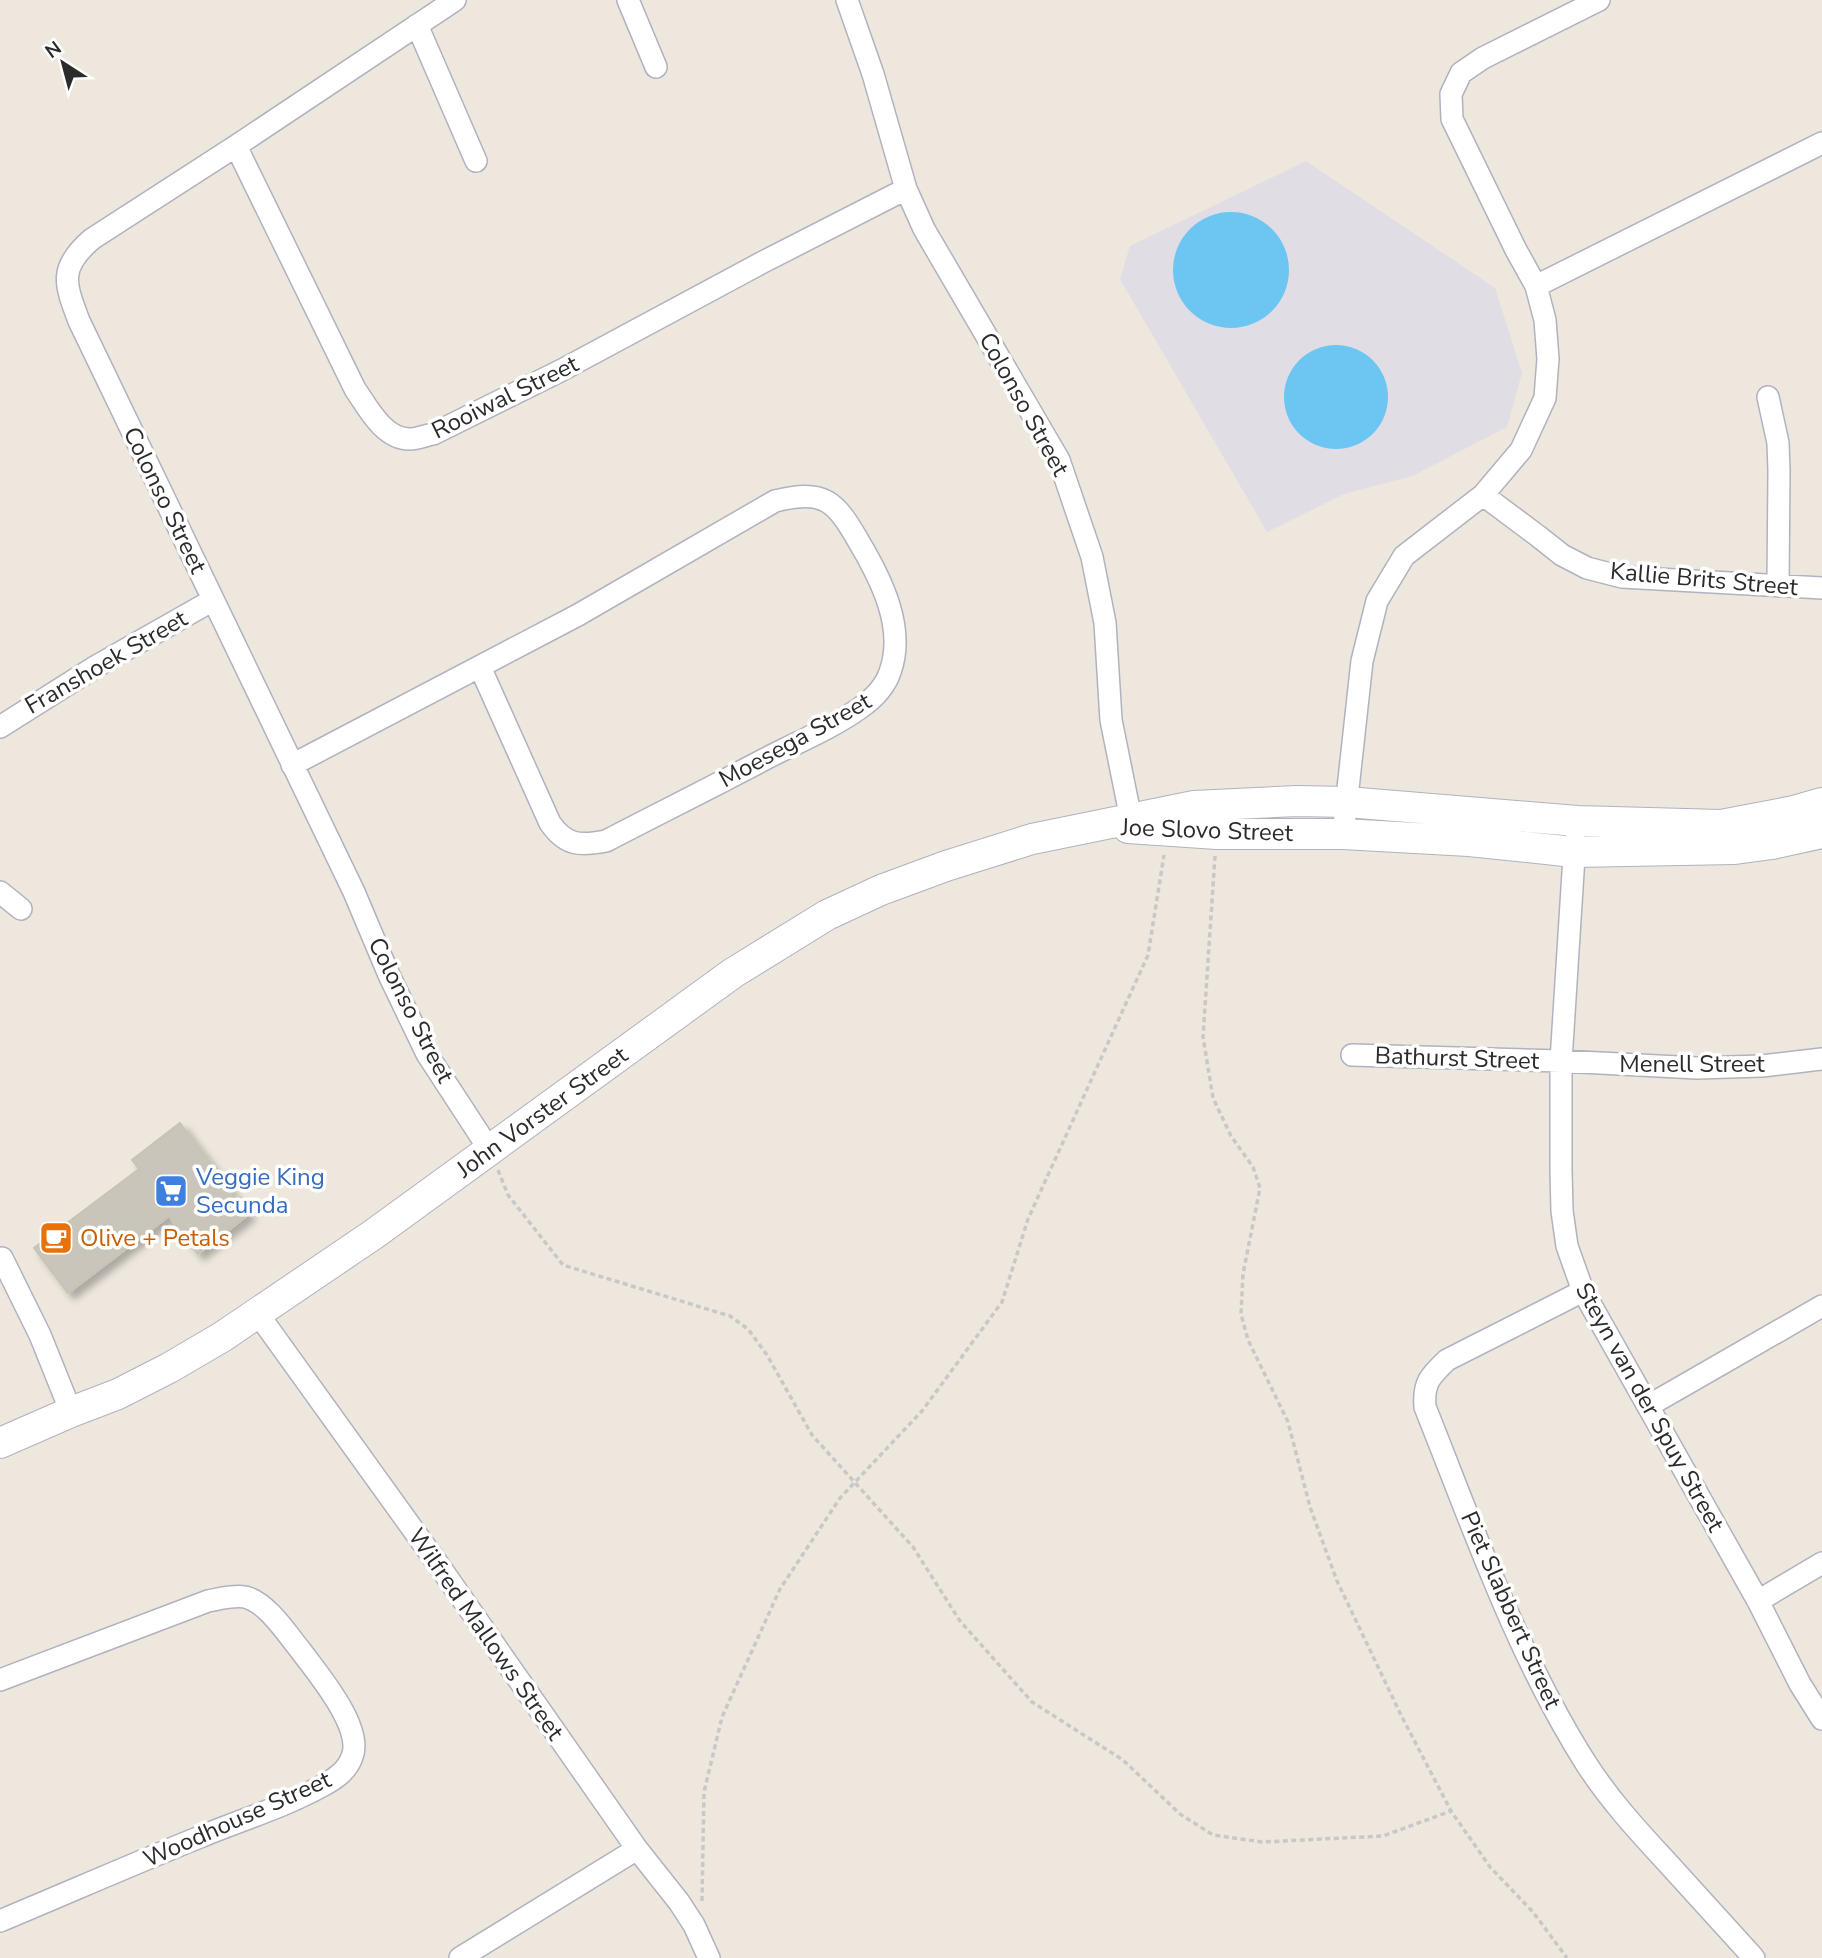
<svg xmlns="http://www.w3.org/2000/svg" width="1822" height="1958" font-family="'Nunito Sans',sans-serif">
	<defs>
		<filter id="shadow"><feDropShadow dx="6" dy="6" stdDeviation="3.5" flood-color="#0004"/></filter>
	</defs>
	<rect width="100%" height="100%" fill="#ede7dd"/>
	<path fill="#e0dde5" d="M 1306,161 L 1495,288 L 1522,373 L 1507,427 L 1412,476 L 1344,494 L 1267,532 L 1120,279 L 1130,246 Z"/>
	<path fill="#6dc6f2" d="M1173 270a58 58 0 1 1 116 0a58 58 0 1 1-116 0Z
		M1284 397a52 52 0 1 1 104 0a52 52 0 1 1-104 0Z"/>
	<path fill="#c9c5bb" stroke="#c9c3b6" stroke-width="2" filter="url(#shadow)" d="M 180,1123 L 249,1214 L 198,1254 L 169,1216 L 68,1293 L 34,1248 L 139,1169 L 132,1160 Z"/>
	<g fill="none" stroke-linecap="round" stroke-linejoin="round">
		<defs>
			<path id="street" d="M 455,0 L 236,146 L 92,239 C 58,268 65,284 79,321 L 354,892 L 389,975 L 427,1054 L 489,1149
				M 628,0 L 656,67
				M 847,0 L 873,74 L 906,189 L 924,229 L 1059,460 L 1092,557 L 1105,623 L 1111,720 L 1133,829
				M 417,25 L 476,161
				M 236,146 L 355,389 C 368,408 384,440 411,439 C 418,439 427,435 433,434 L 562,370 L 763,262 L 906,189
				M 1536,286 L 1822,143
				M 1768,397 L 1778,443 L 1779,471 L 1778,586
				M 1483,495 L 1538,536 L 1562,555 L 1587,568 L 1622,577 L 1822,588
				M 0,727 L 95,667 L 213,600
				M 292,765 L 578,615 L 775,501 C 824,489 835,500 859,542 C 881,579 906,628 890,672 C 885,687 873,699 860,708 C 832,728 798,742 767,758 C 714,786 660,813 606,841 C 580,846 566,846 550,823 L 480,667
				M 1343,834 L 1362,661 L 1377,601 L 1404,556 L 1483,495 L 1521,450 L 1545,398 L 1548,359 L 1545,320 L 1536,286 L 1516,250 L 1452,119 L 1451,94 L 1461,73 L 1483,58 L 1599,0
				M 1575,841 L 1561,1061 L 1561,1170 L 1562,1211 L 1567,1246 L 1583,1291 L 1758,1601 L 1800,1684 L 1822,1719
				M 0,892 L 21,909
				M 1352,1055 L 1561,1061 L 1697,1068 L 1762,1066 L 1822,1059
				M 2,1258 L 40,1335 L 71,1412
				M 1583,1291 L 1447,1360 C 1430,1376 1423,1383 1425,1407 C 1473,1527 1517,1655 1587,1765 C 1609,1799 1637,1830 1664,1859 C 1694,1892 1724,1925 1754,1958
				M 258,1314 L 440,1567 L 637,1849 L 679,1902 L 694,1925 L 709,1958
				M 1648,1406 L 1822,1306
				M 1758,1601 L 1822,1563
				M 0,1680 L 208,1601 C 219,1599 233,1595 245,1597 C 267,1602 287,1634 301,1651 C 318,1674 364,1728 352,1757 C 347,1771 335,1779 322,1786 C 284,1807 241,1820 200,1837 C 133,1864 67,1893 0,1921
				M 460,1958 L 637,1849"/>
			<path id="secondary" d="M 1128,828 L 1217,834 L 1343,834 L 1469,841 L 1574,852 L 1735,849 L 1772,844 L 1822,833
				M 0,1443 L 71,1412 L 118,1394 L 169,1368 L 222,1337 L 374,1234 L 733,973 L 827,915 L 881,890 L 946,866 L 1032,839 L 1194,806 L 1297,801 L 1347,802 L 1577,821 L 1721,825 L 1794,811 L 1822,803"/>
		</defs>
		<use href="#street" stroke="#b1b2bf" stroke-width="24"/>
		<use href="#secondary" stroke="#b1b2bf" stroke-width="32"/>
		<path stroke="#c8c8c8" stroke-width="3.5" stroke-dasharray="5 3.5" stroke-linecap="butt" d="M 1215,856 L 1203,1037 L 1213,1098 L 1231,1136 L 1253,1167 L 1260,1188 L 1243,1274 L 1241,1314 L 1248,1340 L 1288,1422 L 1310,1507 L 1337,1581 L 1401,1715 L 1451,1811 L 1490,1867 L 1533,1912 L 1567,1958
			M 498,1170 L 508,1195 L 563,1265 L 730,1316 L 748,1329 L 767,1355 L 812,1435 L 913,1547 L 960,1621 L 1032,1702 L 1123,1760 L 1180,1814 L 1213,1835 L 1262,1842 L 1383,1836 L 1451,1811
			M 702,1901 L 704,1792 L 722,1717 L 780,1589 L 840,1498 L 922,1411 L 1002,1302 L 1028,1219 L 1148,955 L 1164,855"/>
		<use href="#street" stroke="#fff" stroke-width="21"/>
		<use href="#secondary" stroke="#fff" stroke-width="30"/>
	</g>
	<defs>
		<symbol id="supermarket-square" viewBox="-11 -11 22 22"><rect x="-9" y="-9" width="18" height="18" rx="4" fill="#3f7fe0" stroke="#fff"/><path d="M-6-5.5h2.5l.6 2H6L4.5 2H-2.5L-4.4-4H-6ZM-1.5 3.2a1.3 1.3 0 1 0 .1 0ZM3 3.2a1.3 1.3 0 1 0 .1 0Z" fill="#fff"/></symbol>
		<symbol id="cafe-square" viewBox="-11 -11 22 22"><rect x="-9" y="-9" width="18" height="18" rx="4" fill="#e8710a" stroke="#fff"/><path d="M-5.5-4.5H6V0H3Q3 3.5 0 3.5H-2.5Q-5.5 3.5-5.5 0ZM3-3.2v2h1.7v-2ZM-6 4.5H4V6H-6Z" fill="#fff"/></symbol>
	</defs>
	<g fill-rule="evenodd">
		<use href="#supermarket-square" x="152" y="1172" width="38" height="38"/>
		<use href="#cafe-square" x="37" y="1219" width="38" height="38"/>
	</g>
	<g text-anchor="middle" stroke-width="7" stroke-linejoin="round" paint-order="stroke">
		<g font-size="24" fill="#2b2b2b" stroke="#fff">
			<text transform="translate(505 397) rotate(-26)" y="8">Rooiwal Street</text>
			<text transform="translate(1024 404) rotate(61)" y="8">Colonso Street</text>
			<text transform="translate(165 500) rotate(64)" y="8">Colonso Street</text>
			<text transform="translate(1704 579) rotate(5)" y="8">Kallie Brits Street</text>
			<text transform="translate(106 662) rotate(-30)" y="8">Franshoek Street</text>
			<text transform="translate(795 740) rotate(-29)" y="8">Moesega Street</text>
			<text transform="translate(1207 830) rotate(2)" y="8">Joe Slovo Street</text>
			<text transform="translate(411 1010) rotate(63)" y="8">Colonso Street</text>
			<text transform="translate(1457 1058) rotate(2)" y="8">Bathurst Street</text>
			<text x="1692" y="1072">Menell Street</text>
			<text transform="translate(542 1112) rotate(-36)" y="8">John Vorster Street</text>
			<text transform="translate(1650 1407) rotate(61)" y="8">Steyn van der Spuy Street</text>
			<text transform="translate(1511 1610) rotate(66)" y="8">Piet Slabbert Street</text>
			<text transform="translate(486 1634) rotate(55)" y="8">Wilfred Mallows Street</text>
			<text transform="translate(237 1819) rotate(-24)" y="8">Woodhouse Street</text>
		</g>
		<g font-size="24" fill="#366cbe" stroke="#fff" text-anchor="start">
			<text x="196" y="1185">Veggie King<tspan x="196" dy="28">Secunda</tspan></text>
		</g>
		<g font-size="24" fill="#c56008" stroke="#fff" text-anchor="start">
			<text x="80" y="1246">Olive + Petals</text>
		</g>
	</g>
	<g transform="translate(63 63) rotate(324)" stroke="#ffffff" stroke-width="5" paint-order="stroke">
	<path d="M0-5L12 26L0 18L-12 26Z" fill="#2b2b2b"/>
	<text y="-10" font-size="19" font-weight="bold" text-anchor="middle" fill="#2b2b2b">N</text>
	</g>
</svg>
